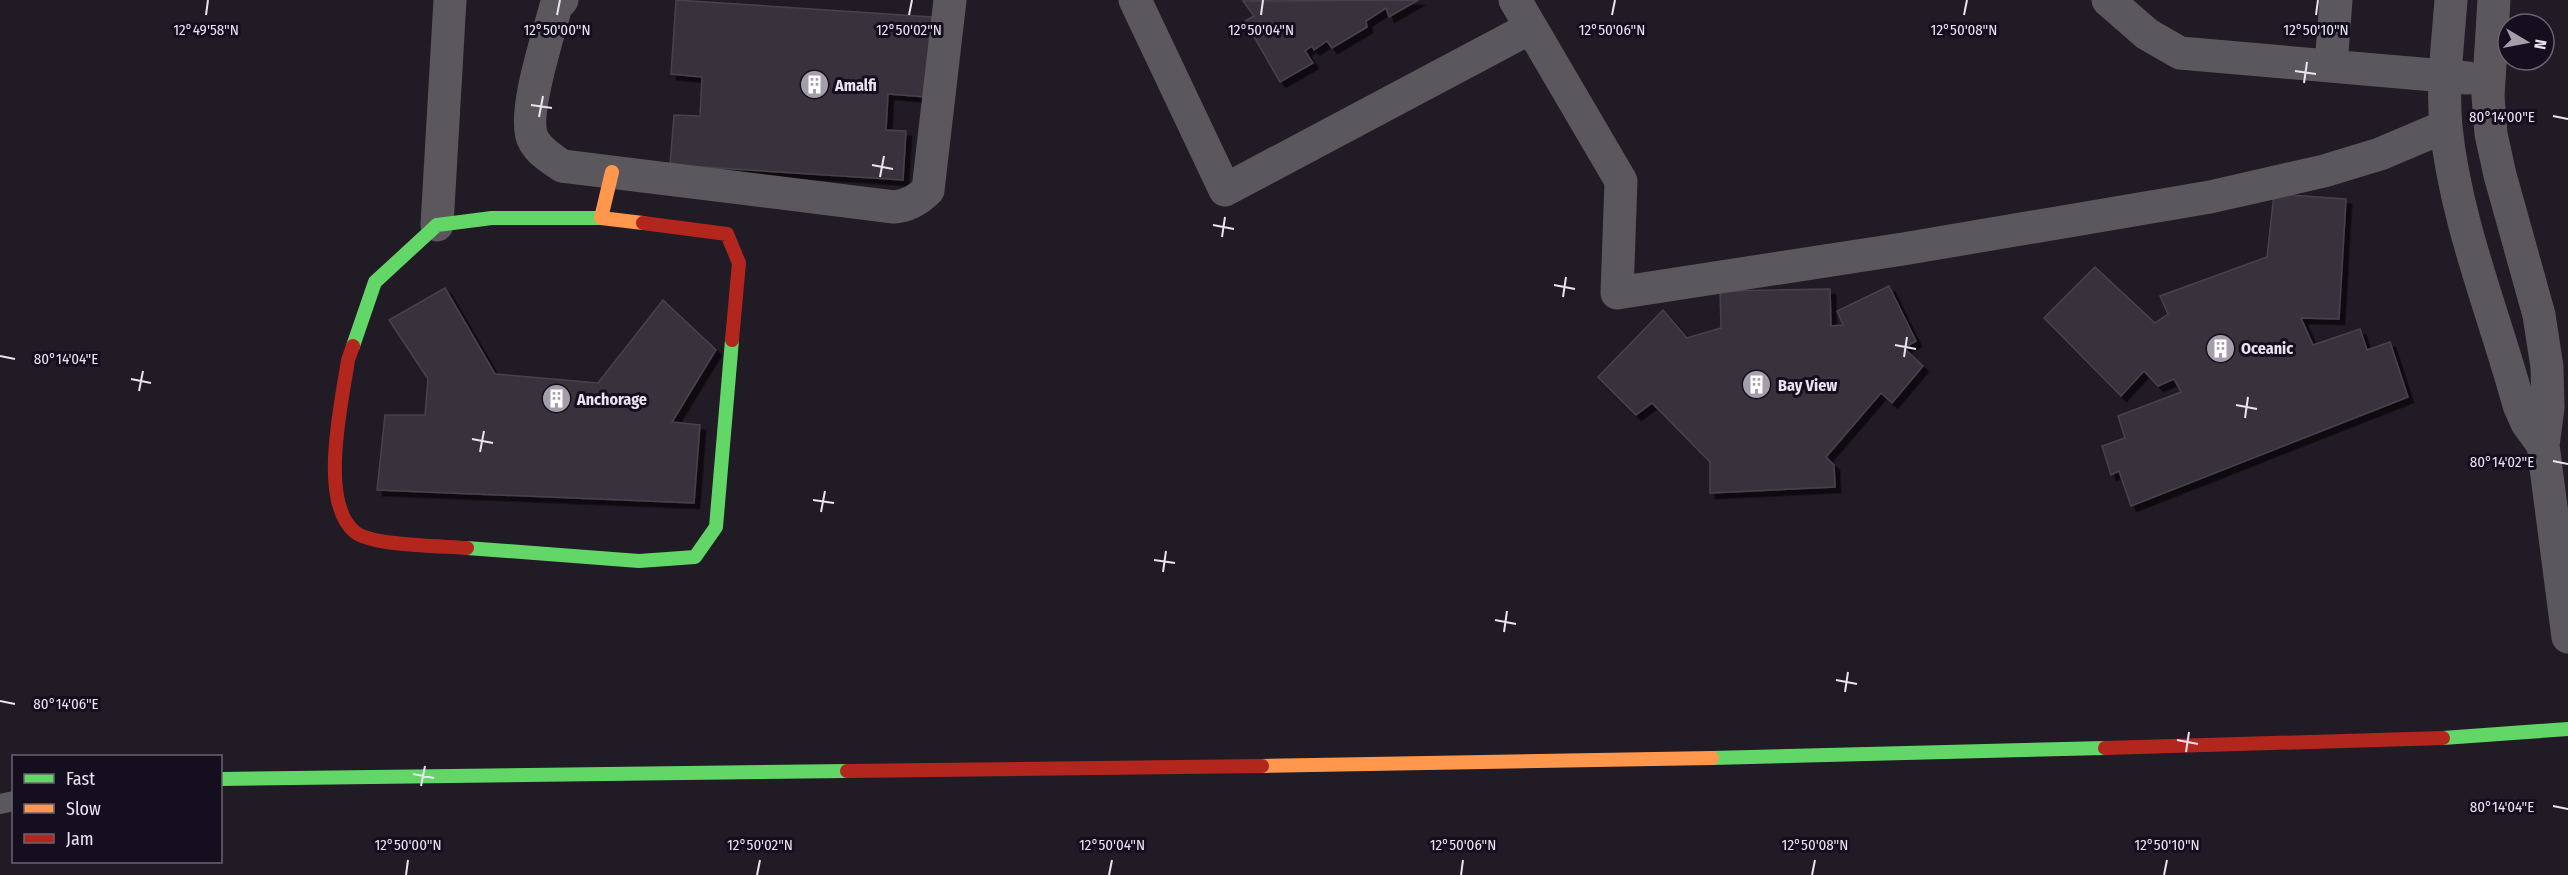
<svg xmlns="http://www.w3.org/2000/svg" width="2568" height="875" font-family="'Fira Sans Condensed',sans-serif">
	<defs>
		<filter id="shadow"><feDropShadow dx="5.5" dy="5.5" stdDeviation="0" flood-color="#0009"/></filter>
	</defs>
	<rect width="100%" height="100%" fill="#201b25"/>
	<path fill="#37333c" stroke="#47434c" stroke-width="1.5" filter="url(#shadow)" d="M 676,0 L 932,17 L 926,97 L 888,94 L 886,130 L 906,131 L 903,180 L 670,165 L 674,115 L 700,116 L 702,77 L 671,74 Z
		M 1418,0 L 1389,17 L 1386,8 L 1366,21 L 1367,27 L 1332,48 L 1327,41 L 1314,50 L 1312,46 L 1305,51 L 1313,63 L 1280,82 L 1245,21 L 1254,16 L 1243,1 Z
		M 2274,194 L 2346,199 L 2339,319 L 2301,318 L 2313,345 L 2360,329 L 2367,350 L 2390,342 L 2408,397 L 2131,506 L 2119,471 L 2111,475 L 2102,446 L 2125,438 L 2118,416 L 2181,392 L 2174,379 L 2158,386 L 2144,371 L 2121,396 L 2044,318 L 2095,267 L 2155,323 L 2168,314 L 2160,296 L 2267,257 Z
		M 1889,286 L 1916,341 L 1904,348 L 1923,366 L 1892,403 L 1881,393 L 1826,457 L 1834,465 L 1835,487 L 1710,493 L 1710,462 L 1652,403 L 1636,415 L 1598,377 L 1663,310 L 1687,338 L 1721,328 L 1720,291 L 1830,289 L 1831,326 L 1843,325 L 1837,311 Z
		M 445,288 L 495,374 L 598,383 L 663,300 L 716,350 L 672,422 L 700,425 L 694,503 L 377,490 L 385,415 L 425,415 L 428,379 L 389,320 Z"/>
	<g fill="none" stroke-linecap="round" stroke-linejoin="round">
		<path stroke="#5b585d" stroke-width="20" d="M 0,804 L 14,801"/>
		<path stroke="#5b585d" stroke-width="33" d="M 562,0 L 556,6 C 549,33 520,119 534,141 C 540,152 552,159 562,166 L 894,207 C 908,206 918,200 928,190 L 950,0
			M 1135,0 L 1225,190 L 1530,28
			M 1515,0 L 1621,181 L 1617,293 L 1903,249 L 2210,197 L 2324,171 L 2380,154 L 2446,126
			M 2108,0 L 2147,34 L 2180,53 L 2468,78
			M 2451,0 C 2448,42 2442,86 2446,127 C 2456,223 2494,313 2519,405 L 2527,423 L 2543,445
			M 2494,0 L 2488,96 L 2491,134 L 2500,175 L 2539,315 L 2547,367 L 2548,408 L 2543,445 L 2568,637
			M 2331,66 L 2336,0
			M 437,225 L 450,0"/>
		<path stroke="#63d668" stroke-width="14" d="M 353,346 L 375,282 L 437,225 L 492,218 L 601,218
			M 467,548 L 639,561 L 695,557 L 716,527 L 732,340
			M 2443,738 L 2568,729
			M 1712,758 L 2105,748
			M 220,779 L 847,771"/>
		<path stroke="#ff974d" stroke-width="14" d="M 612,172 L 601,218 L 643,223
			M 1262,766 L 1712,758"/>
		<path stroke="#b3261e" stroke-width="14" d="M 643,223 L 727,234 L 739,263 L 732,340
			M 353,346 L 348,360 C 342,402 318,502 355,532 C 371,546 444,546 467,548
			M 2105,748 L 2443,738
			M 847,771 L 1262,766"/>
	</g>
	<path fill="none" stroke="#e9e4f1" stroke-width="2" d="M 206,15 L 208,0M 557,15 L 560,0M 909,15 L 912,0M 1261,15 L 1263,0M 1612,15 L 1615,0M 1964,15 L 1967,0M 2316,15 L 2318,0M 2295,71 L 2316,74M 2304,83 L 2307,62M 531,105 L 552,108M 2553,116 L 2568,119M 539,117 L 543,96M 872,165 L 893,169M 880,177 L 884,156M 1213,225 L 1234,229M 1222,237 L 1225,217M 1554,285 L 1575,289M 1563,297 L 1566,277M 1895,345 L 1916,349M 0,356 L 15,359M 1904,357 L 1907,337M 131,379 L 151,383M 139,391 L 143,371M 2236,405 L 2257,409M 2245,418 L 2248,397M 472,439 L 493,443M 480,452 L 484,431M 2553,461 L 2568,464M 813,500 L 834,503M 821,512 L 825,491M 1154,560 L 1175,563M 1163,572 L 1166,551M 1495,620 L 1516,624M 1504,632 L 1507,611M 1836,680 L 1857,684M 1845,692 L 1848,672M 0,701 L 15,704M 2177,740 L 2198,744M 2186,752 L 2189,732M 413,774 L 434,778M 421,786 L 425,766M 2553,806 L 2568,809M 406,875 L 408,860M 757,875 L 760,860M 1109,875 L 1112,860M 1461,875 L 1463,860M 1812,875 L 1815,860M 2164,875 L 2167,860"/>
	<defs>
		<symbol id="building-disc" viewBox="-11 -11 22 22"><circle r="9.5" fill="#a39eaa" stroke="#150e1f"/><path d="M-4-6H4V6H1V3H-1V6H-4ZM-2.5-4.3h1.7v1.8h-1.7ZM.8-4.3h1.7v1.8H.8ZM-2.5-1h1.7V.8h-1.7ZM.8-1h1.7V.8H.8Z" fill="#fff"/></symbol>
	</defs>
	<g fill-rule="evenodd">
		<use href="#building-disc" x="798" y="68" width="33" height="33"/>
		<use href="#building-disc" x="2204" y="332" width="33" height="33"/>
		<use href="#building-disc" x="1740" y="368" width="33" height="33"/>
		<use href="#building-disc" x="540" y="382" width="33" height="33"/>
	</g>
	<g text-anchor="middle" stroke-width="6" stroke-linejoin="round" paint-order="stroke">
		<g font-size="16" font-weight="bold" fill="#e9e4f1" stroke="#150e1f" text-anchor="start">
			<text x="835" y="91">Amalfi</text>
			<text x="2241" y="354">Oceanic</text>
			<text x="1778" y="391">Bay View</text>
			<text x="577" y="405">Anchorage</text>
		</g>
	</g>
	<g font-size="15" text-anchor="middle" fill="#e9e4f1" stroke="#150e1f" stroke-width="6" stroke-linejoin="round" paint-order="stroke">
		<text x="206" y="35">12°49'58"N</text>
		<text x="557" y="35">12°50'00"N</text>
		<text x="909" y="35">12°50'02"N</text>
		<text x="1261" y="35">12°50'04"N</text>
		<text x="1612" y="35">12°50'06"N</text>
		<text x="1964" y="35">12°50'08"N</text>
		<text x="2316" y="35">12°50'10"N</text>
		<text x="2502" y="122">80°14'00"E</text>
		<text x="66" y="364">80°14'04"E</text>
		<text x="2502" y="467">80°14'02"E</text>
		<text x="66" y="709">80°14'06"E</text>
		<text x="2502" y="812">80°14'04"E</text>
		<text x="408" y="850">12°50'00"N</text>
		<text x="760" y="850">12°50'02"N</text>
		<text x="1112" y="850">12°50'04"N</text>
		<text x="1463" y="850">12°50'06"N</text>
		<text x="1815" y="850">12°50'08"N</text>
		<text x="2167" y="850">12°50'10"N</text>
	</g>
	<rect x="12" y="755" width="210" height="108" fill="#150e1f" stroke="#6a6473" stroke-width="1.5"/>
	<rect x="24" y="774" width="30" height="9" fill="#63d668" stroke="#6a6473" stroke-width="1.5"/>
	<text x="66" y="785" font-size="18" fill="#e9e4f1">Fast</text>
	<rect x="24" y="804" width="30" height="9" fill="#ff974d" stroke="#6a6473" stroke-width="1.5"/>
	<text x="66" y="815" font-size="18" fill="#e9e4f1">Slow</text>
	<rect x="24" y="834" width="30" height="9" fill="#b3261e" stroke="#6a6473" stroke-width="1.5"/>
	<text x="66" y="845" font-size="18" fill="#e9e4f1">Jam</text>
	<g transform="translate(2526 42) rotate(100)"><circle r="28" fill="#150e1f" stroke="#6a6473" stroke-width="1.5"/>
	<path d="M0-4.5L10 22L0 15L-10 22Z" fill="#a39eaa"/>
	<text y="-9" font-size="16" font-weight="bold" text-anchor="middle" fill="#e9e4f1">N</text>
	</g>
</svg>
